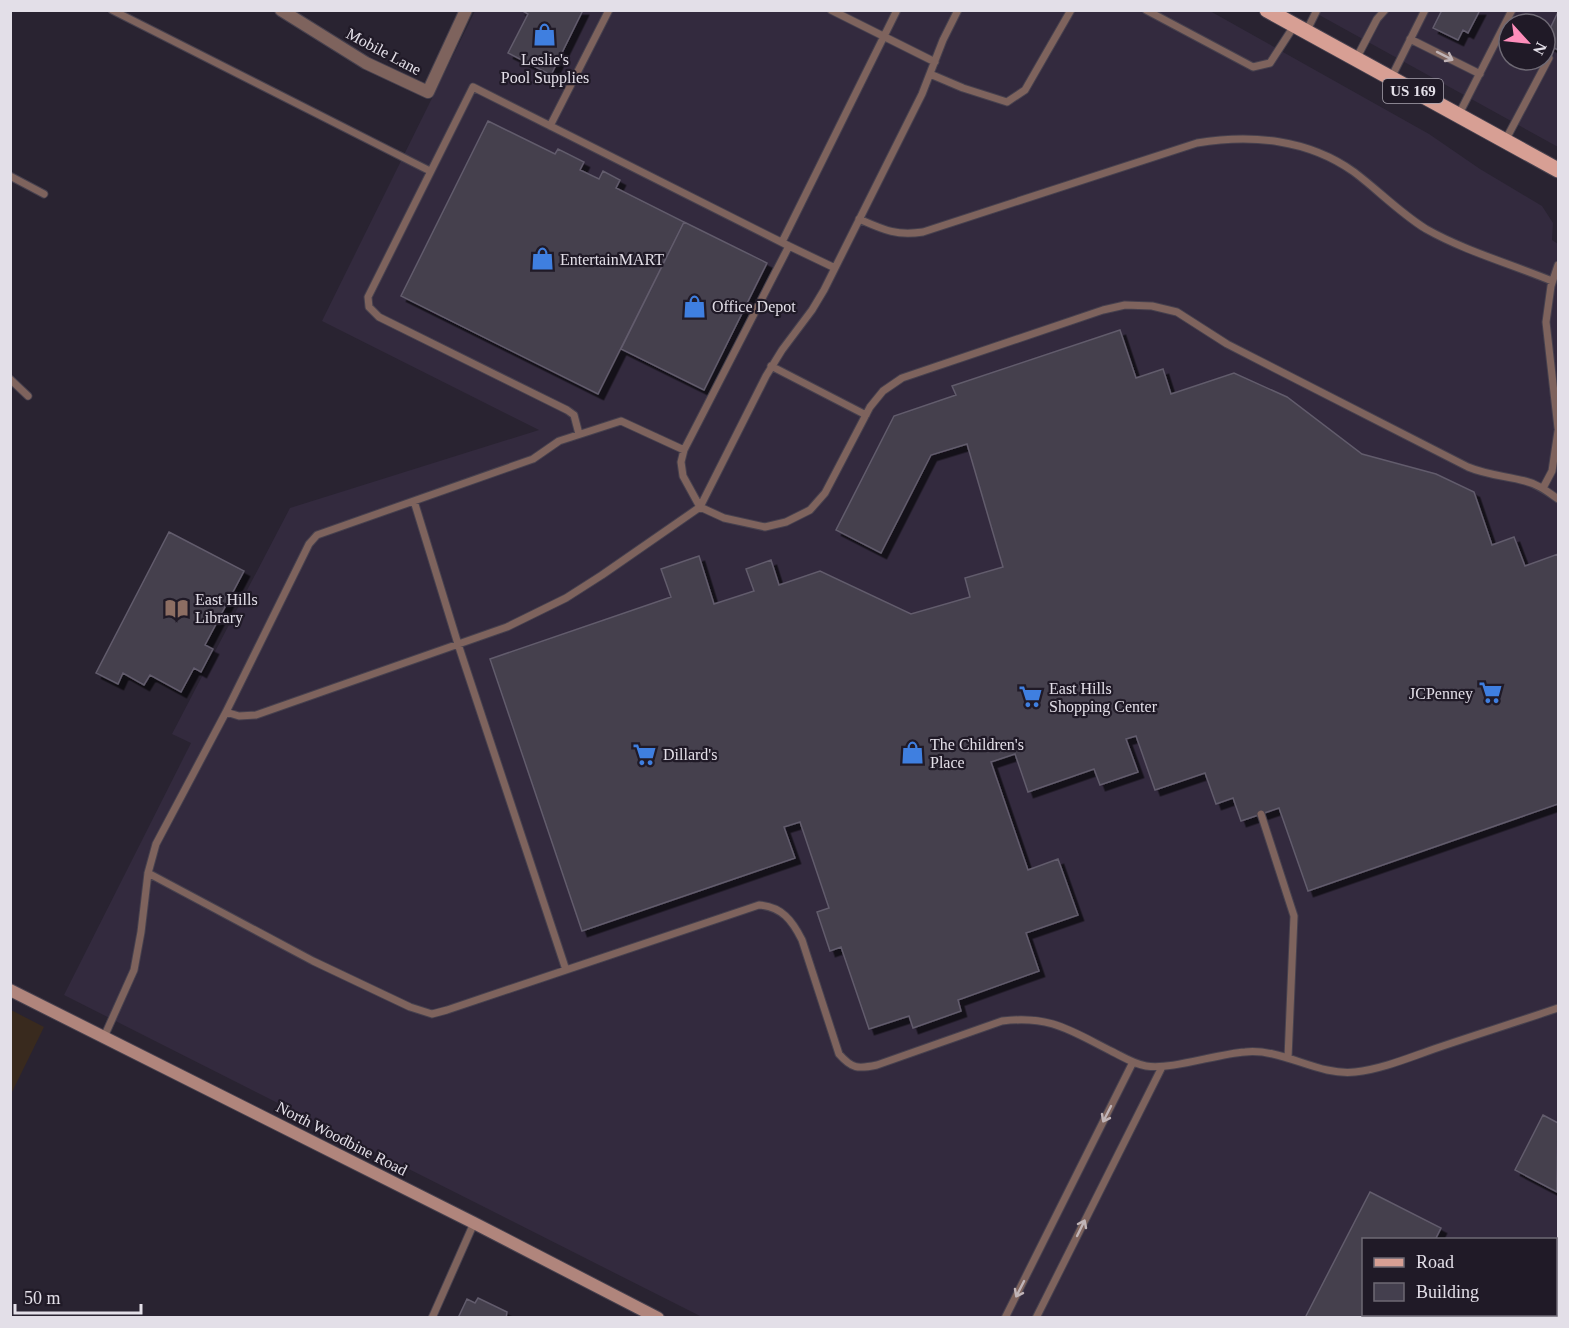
<svg xmlns="http://www.w3.org/2000/svg" width="1569" height="1328" font-family="'Times New Roman',serif">
	<defs>
		<filter id="shadow"><feDropShadow dx="5.5" dy="5.5" stdDeviation="0" flood-color="#0009"/></filter>
	</defs>
	<rect width="100%" height="100%" fill="#292331"/>
	<path fill="#332a3e" fill-rule="evenodd" d="M 475,11 L 1210,11 L 1429,134 L 1480,169 L 1542,206 L 1553,223 L 1552,240 L 1558,244 L 1558,1317 L 702,1317 L 64,995 L 191,743 L 172,734 L 290,508 L 539,430 L 322,321 ZM 1364,1240 L 1556,1240 L 1556,1314 L 1364,1314 Z
		M 1312,11 L 1558,11 L 1558,147 ZM 1509,24 L 1545,24 L 1545,60 L 1509,60 Z"/>
	<path fill="#392a1e" d="M 11,1010 L 44,1027 L 11,1094 Z"/>
	<path fill="#443f4e" stroke="#625c6c" stroke-width="1.5" filter="url(#shadow)" d="M 521,10 L 583,10 L 551,75 L 508,53 L 528,14 Z
		M 1442,10 L 1480,10 L 1468,33 L 1463,30 L 1458,40 L 1433,28 Z
		M 1558,12 L 1558,50 L 1545,43 L 1545,39 Z
		M 488,121 L 555,154 L 558,149 L 584,162 L 580,170 L 599,179 L 603,171 L 620,180 L 616,188 L 684,222 L 598,394 L 401,296 Z
		M 684,222 L 767,263 L 704,390 L 621,349 Z
		M 1120,330 L 1136,378 L 1163,369 L 1171,394 L 1234,373 L 1287,397 L 1362,454 L 1436,474 L 1474,492 L 1492,545 L 1514,537 L 1525,566 L 1558,554 L 1558,804 L 1308,891 L 1279,808 L 1241,821 L 1233,798 L 1216,804 L 1205,773 L 1155,790 L 1136,736 L 1126,739 L 1138,772 L 1100,785 L 1094,769 L 1028,792 L 1015,754 L 991,762 L 1028,870 L 1058,859 L 1078,915 L 1026,933 L 1039,971 L 958,1000 L 961,1011 L 913,1028 L 909,1016 L 869,1029 L 841,947 L 830,951 L 817,912 L 829,908 L 800,822 L 784,827 L 795,858 L 582,931 L 490,659 L 671,597 L 661,569 L 699,556 L 714,604 L 754,591 L 746,569 L 771,560 L 779,585 L 820,571 L 911,614 L 970,597 L 965,578 L 1003,567 L 967,444 L 931,455 L 881,553 L 836,530 L 894,416 L 956,395 L 952,386 Z
		M 169,532 L 244,571 L 205,645 L 213,649 L 201,672 L 194,668 L 181,692 L 150,675 L 144,685 L 123,673 L 118,684 L 96,673 Z
		M 1543,1115 L 1558,1123 L 1557,1192 L 1515,1170 Z
		M 1370,1192 L 1441,1228 L 1435,1240 L 1364,1240 L 1364,1314 L 1470,1314 L 1476,1318 L 1305,1318 Z
		M 478,1298 L 507,1312 L 506,1318 L 458,1318 L 467,1299 L 475,1303 Z"/>
	<g fill="none" stroke-linecap="round" stroke-linejoin="round">
		<defs>
			<path id="lane" d="M 112,10 L 430,171
				M 831,10 L 935,62
				M 1146,10 L 1253,67 L 1270,63 L 1294,26
				M 1306,32 L 1317,10
				M 1410,39 L 1480,74
				M 1356,59 L 1377,19 L 1385,10
				M 930,74 L 963,88 L 1007,102 L 1025,90 L 1071,10
				M 1391,78 L 1425,10
				M 1458,116 L 1512,10
				M 550,126 L 609,10
				M 1505,141 L 1549,58
				M 10,176 L 44,194
				M 859,219 C 884,230 896,236 923,232 L 1197,143 C 1251,134 1308,139 1354,172 C 1378,190 1400,213 1426,229 C 1465,251 1511,264 1552,281
				M 782,242 L 897,10
				M 789,246 L 835,268
				M 1558,265 L 1551,286 L 1546,322 L 1558,428
				M 771,366 L 866,415
				M 10,379 L 28,396
				M 579,434 L 574,415 L 567,410 L 379,317 L 369,307 L 368,297 L 473,87 L 789,246 L 684,450
				M 1543,488 L 1552,471 L 1558,431
				M 414,501 L 458,644 L 566,970
				M 226,712 L 309,544 L 317,535 L 533,459 L 559,441 L 621,421 L 684,450 L 681,462 L 683,476 L 700,507 L 724,518 L 765,527 L 786,522 L 810,510 L 825,493 L 870,407 L 883,391 L 902,378 L 1103,310 L 1125,305 L 1152,306 L 1177,312 L 1227,344 L 1468,467 C 1487,475 1506,476 1525,481 C 1538,484 1548,492 1558,499
				M 1261,814 L 1294,916 L 1288,1058
				M 148,873 L 313,961 L 410,1007 L 432,1014 L 447,1010 L 759,905 C 782,907 792,920 802,940 L 839,1054 C 852,1069 858,1069 877,1065 L 1002,1021 C 1051,1015 1071,1031 1113,1052 C 1123,1057 1134,1064 1146,1066 C 1172,1070 1216,1054 1245,1052 C 1283,1048 1317,1076 1355,1072 C 1382,1069 1408,1058 1434,1049 C 1475,1035 1517,1022 1558,1008
				M 104,1037 L 134,970 L 141,932 L 148,873 L 156,844 L 226,712 L 239,716 L 256,715 L 507,627 L 566,598 L 602,575 L 700,507 L 766,376 L 782,350 L 812,310 L 824,290 L 922,94 L 943,40 L 958,10
				M 432,1318 L 474,1223
				M 1005,1318 L 1133,1062
				M 1036,1318 L 1162,1067"/>
			<path id="street" d="M 281,10 L 366,63 L 428,92 L 466,10"/>
			<path id="secondary" d="M 10,990 L 474,1223 L 658,1318"/>
			<path id="primary" d="M 1267,10 L 1558,170"/>
		</defs>
		<use href="#lane" stroke="#47414e" stroke-width="9"/>
		<use href="#street" stroke="#47414e" stroke-width="14"/>
		<use href="#secondary" stroke="#47414e" stroke-width="14"/>
		<use href="#primary" stroke="#47414e" stroke-width="17"/>
		<use href="#lane" stroke="#7e635d" stroke-width="7"/>
		<use href="#street" stroke="#7e635d" stroke-width="12"/>
		<use href="#secondary" stroke="#b0857c" stroke-width="12"/>
		<use href="#primary" stroke="#d79f94" stroke-width="15"/>
	</g>
	<defs><path id="oneway-shaft" d="M-6 0H5M1.5-3L5.5 0L1.5 3" fill="none" stroke-width="1.6" stroke-linecap="round" stroke-linejoin="round" transform="scale(1.5)"/></defs>
	<g stroke="#c0b4b7">
		<use href="#oneway-shaft" transform="translate(1445 56) rotate(27)"/>
		<use href="#oneway-shaft" transform="translate(1107 1114) rotate(117)"/>
		<use href="#oneway-shaft" transform="translate(1081 1228) rotate(-64)"/>
		<use href="#oneway-shaft" transform="translate(1020 1289) rotate(117)"/>
	</g>
	<defs>
		<symbol id="shop-bare" viewBox="-9 -9 18 18"><path d="M-5-2.5h2.3a2.7 3.5 0 0 1 5.4 0H5L5.5 6h-11ZM-1.5-2.5h3a1.5 2.3 0 0 0-3 0Z" fill="#3f7fe0" stroke="#201a27" stroke-width="2.5" paint-order="stroke"/></symbol>
		<symbol id="library-bare" viewBox="-9 -9 18 18"><path d="M-6-4Q-3-5.5-.7-3.5V5Q-3 3-6 4ZM6-4Q3-5.5 .7-3.5V5Q3 3 6 4Z" fill="#8d6e63" stroke="#201a27" stroke-width="2.5" paint-order="stroke"/></symbol>
		<symbol id="supermarket-bare" viewBox="-9 -9 18 18"><path d="M-6-5.5h2.5l.6 2H6L4.5 2H-2.5L-4.4-4H-6ZM-1.5 3.2a1.3 1.3 0 1 0 .1 0ZM3 3.2a1.3 1.3 0 1 0 .1 0Z" fill="#3f7fe0" stroke="#201a27" stroke-width="2.5" paint-order="stroke"/></symbol>
	</defs>
	<g fill-rule="evenodd">
		<use href="#shop-bare" x="528" y="18" width="33" height="33"/>
		<use href="#shop-bare" x="526" y="242" width="33" height="33"/>
		<use href="#shop-bare" x="678" y="290" width="33" height="33"/>
		<use href="#library-bare" x="160" y="592" width="33" height="33"/>
		<use href="#supermarket-bare" x="1474" y="676" width="33" height="33"/>
		<use href="#supermarket-bare" x="1014" y="680" width="33" height="33"/>
		<use href="#shop-bare" x="896" y="736" width="33" height="33"/>
		<use href="#supermarket-bare" x="628" y="738" width="33" height="33"/>
	</g>
	<g text-anchor="middle" stroke-width="4.5" stroke-linejoin="round" paint-order="stroke">
		<rect fill="#201a27" stroke="#a8a4ae" stroke-width="1.5" x="1383" y="79" width="60" height="24" rx="4.5"/>
		<g font-size="15" font-weight="bold" fill="#e3dfe8">
			<text x="1413" y="96">US 169</text>
		</g>
		<g font-size="16" fill="#e3dfe8" stroke="#201a27">
			<text transform="translate(384 51) rotate(28)" y="6">Mobile Lane</text>
			<text transform="translate(342 1138) rotate(27)" y="6">North Woodbine Road</text>
		</g>
		<g font-size="16" fill="#e3dfe8" stroke="#201a27" text-anchor="start">
			<text x="545" y="65" text-anchor="middle">Leslie's<tspan x="545" dy="18">Pool Supplies</tspan></text>
			<text x="560" y="265">EntertainMART</text>
			<text x="712" y="312">Office Depot</text>
			<text x="195" y="605">East Hills<tspan x="195" dy="18">Library</tspan></text>
			<text x="1049" y="694">East Hills<tspan x="1049" dy="18">Shopping Center</tspan></text>
			<text x="1473" y="699" text-anchor="end">JCPenney</text>
			<text x="930" y="750">The Children's<tspan x="930" dy="18">Place</tspan></text>
			<text x="663" y="760">Dillard's</text>
		</g>
	</g>
	<rect width="1569" height="1328" fill="none" stroke="#e3dfe8" stroke-width="24"/>
	<rect x="1362" y="1238" width="195" height="78" fill="#201a27" stroke="#6e6974" stroke-width="1.5"/>
	<rect x="1374" y="1258" width="30" height="9" fill="#d79f94" stroke="#6e6974" stroke-width="1.5"/>
	<text x="1416" y="1268" font-size="18" fill="#e3dfe8">Road</text>
	<rect x="1374" y="1283" width="30" height="18" fill="#443f4e" stroke="#6e6974" stroke-width="1.5"/>
	<text x="1416" y="1298" font-size="18" fill="#e3dfe8">Building</text>
	<g transform="translate(1527 42) rotate(117)"><circle r="28" fill="#201a27" stroke="#6e6974" stroke-width="1.5"/>
	<path d="M0-4.5L10 22L0 15L-10 22Z" fill="#fe8ebb"/>
	<text y="-9" font-size="16" font-weight="bold" text-anchor="middle" fill="#e3dfe8">N</text>
	</g>
	<path d="M15 1304v9h126v-9" fill="none" stroke="#e3dfe8" stroke-width="3"/>
	<text x="24" y="1304" font-size="18" fill="#e3dfe8" stroke="#201a27" stroke-width="4.5" paint-order="stroke">50 m</text>
</svg>
